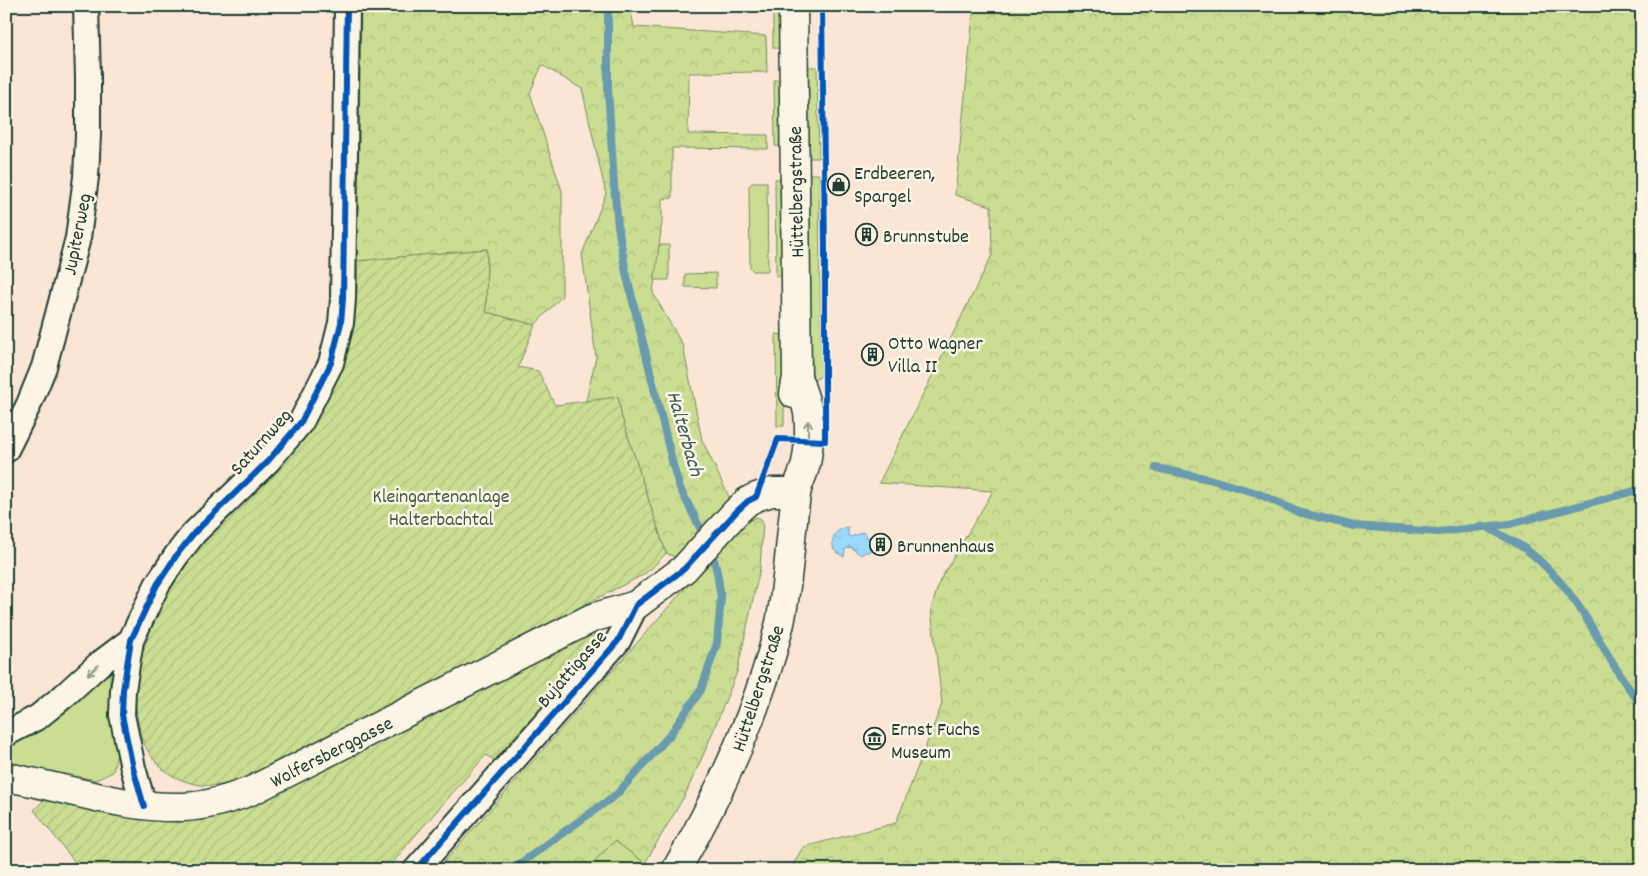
<svg xmlns="http://www.w3.org/2000/svg" width="1648" height="876" font-family="Dekko,sans-serif">
	<defs>
		<pattern id="forest-crowns" width="20" height="18" patternUnits="userSpaceOnUse" patternTransform="scale(1.25)"><rect width="20" height="18" fill="#cadd92"/><path d="M2 6a3 3 0 1 1 6 0M12 15a3 3 0 1 1 6 0" fill="none" stroke="#adbf7e"/></pattern>
		<pattern id="garden-furrows" width="10" height="10" patternUnits="userSpaceOnUse" patternTransform="scale(1.25)"><rect width="10" height="10" fill="#cadd92"/><path d="M-1 1l2-2M0 10L10 0M9 11l2-2" fill="none" stroke="#adbf7e"/></pattern>
		<pattern id="water-ripples" width="26" height="14" patternUnits="userSpaceOnUse" patternTransform="scale(1.25)"><rect width="26" height="14" fill="#9dd8fe"/><path d="M2 4q2-2 4 0t4 0M15 11q2-2 4 0t4 0" fill="none" stroke="#87bada"/></pattern>
	</defs>
	<rect width="100%" height="100%" fill="#fbe5d4"/>
	<filter id="ink" filterUnits="userSpaceOnUse"><feTurbulence type="fractalNoise" baseFrequency=".02" numOctaves="2"/><feDisplacementMap in="SourceGraphic" scale="10" xChannelSelector="R" yChannelSelector="G"/><feConvolveMatrix kernelMatrix="1 2 1 2 8 2 1 2 1" color-interpolation-filters="sRGB"/></filter>
	<g filter="url(#ink)">
		<path fill="#cadd92" stroke="#748d63" d="M 773,6 L 780,6 L 780,48 L 773,48 Z
			M 805,67 L 817,67 L 819,158 L 806,158 Z
			M 774,80 L 780,80 L 781,146 L 775,146 Z
			M 807,174 L 819,174 L 821,376 L 813,381 L 810,357 Z
			M 775,179 L 782,179 L 783,276 L 776,276 Z
			M 753,182 L 767,182 L 768,271 L 753,271 L 750,267 L 749,186 Z
			M 659,245 L 669,245 L 669,280 L 653,280 Z
			M 716,273 L 716,288 L 685,287 L 685,274 Z
			M 776,334 L 784,335 L 784,426 L 777,426 Z
			M 108,672 L 110,674 L 110,719 L 117,754 L 113,772 L 96,780 L 6,763 L 6,748 L 36,733 L 71,708 Z
			M 615,841 L 645,863 L 641,870 L 585,870 Z"/>
		<path fill="url(#forest-crowns)" stroke="#748d63" d="M 361,6 L 630,6 L 634,27 L 766,36 L 767,72 L 689,73 L 688,134 L 768,135 L 768,149 L 672,148 L 672,198 L 662,199 L 662,222 L 653,293 L 683,346 L 702,440 L 729,497 L 737,511 L 747,522 L 756,517 L 761,519 L 763,523 L 760,568 L 737,672 L 705,751 L 685,795 L 645,863 L 615,841 L 585,870 L 437,870 L 687,586 L 681,551 L 675,557 L 666,553 L 622,418 L 618,397 L 586,401 L 596,357 L 582,254 L 606,194 L 582,89 L 542,65 L 530,93 L 562,191 L 562,296 L 535,325 L 486,312 L 487,249 L 357,261 Z
			M 974,6 L 1642,6 L 1642,870 L 790,870 L 803,847 L 896,823 L 942,704 L 931,609 L 940,580 L 993,491 L 879,483 L 992,255 L 991,206 L 955,195 Z"/>
		<path fill="url(#garden-furrows)" stroke="#748d63" d="M 487,249 L 486,312 L 535,325 L 518,367 L 538,371 L 555,405 L 618,397 L 622,418 L 666,553 L 652,568 L 641,576 L 243,778 C 237,780 231,783 225,784 C 204,789 177,782 162,768 C 150,758 144,744 139,731 L 140,730 C 128,688 143,645 161,606 C 165,597 168,587 173,578 C 181,565 195,548 206,536 C 233,506 267,483 293,451 C 335,399 361,329 357,261 Z
			M 593,633 L 599,640 L 598,647 L 497,762 L 486,755 L 413,838 L 387,870 L 81,870 L 34,810 L 48,796 L 177,818 Z"/>
		<path fill="url(#water-ripples)" stroke="#6b9aad" d="M 848,527 L 848,535 L 851,537 L 863,532 L 867,537 L 872,538 L 870,552 L 865,552 L 861,555 L 850,547 L 845,549 L 844,557 L 834,550 C 830,538 835,529 848,527 Z"/>
		<g fill="none" stroke-linecap="round" stroke-linejoin="round">
			<path stroke="#6b9aad" stroke-width="8" d="M 608,6 L 608,88 L 614,185 L 618,226 L 626,273 L 674,469 L 680,488 L 705,538
				M 1156,468 L 1209,479 L 1257,493 L 1298,512 L 1354,526 L 1438,532 L 1510,524 L 1642,489
				M 1488,527 C 1501,536 1515,541 1528,551 C 1539,559 1551,572 1561,583 C 1593,620 1610,668 1642,705
				M 511,870 L 617,794 L 669,736 L 701,690 L 717,643 L 721,598 L 717,572 L 711,548"/>
			<defs>
				<path id="minor" d="M 6,450 L 29,404 L 44,367 L 78,238 L 86,177 L 88,135 L 88,78 L 86,6
					M 6,734 L 38,717 L 65,695 L 98,665 L 131,640
					M 144,806 L 133,768 L 122,715 L 123,690 L 131,640 L 157,585 L 176,556 L 194,533 L 268,461 L 301,422 L 331,363 L 341,323 L 343,299 L 347,6
					M 416,870 L 618,641 L 636,605"/>
				<path id="tertiary" d="M 6,777 C 65,787 123,809 183,807 C 207,806 231,799 253,790 L 592,618 L 636,605 L 684,569 L 737,511 L 748,501 L 756,497 L 772,492 L 796,492"/>
				<path id="secondary" d="M 793,6 L 797,377 L 794,394
					M 676,870 C 721,792 759,710 780,623 C 789,581 790,537 796,495 C 797,484 804,474 806,463 C 809,449 810,427 808,413 C 806,401 801,389 797,377"/>
			</defs>
			<use href="#minor" stroke="#1f3d34" stroke-width="28"/>
			<use href="#tertiary" stroke="#1f3d34" stroke-width="31"/>
			<use href="#secondary" stroke="#1f3d34" stroke-width="31"/>
			<use href="#minor" stroke="#fcf5e5" stroke-width="24"/>
			<use href="#tertiary" stroke="#fcf5e5" stroke-width="28"/>
			<use href="#secondary" stroke="#fcf5e5" stroke-width="28"/>
			<defs>
				<path id="cycleway" d="M 144,806 L 133,768 L 122,715 L 123,690 L 131,640 L 157,585 L 176,556 L 194,533 L 268,461 L 301,422 L 331,363 L 341,323 L 343,299 L 347,6
					M 416,870 L 618,641 L 636,605 L 684,569 L 737,511 L 748,501 L 756,497 L 778,439 L 825,441 L 825,249 L 822,6"/>
			</defs>
			<use href="#cycleway" stroke="#fcf5e5" stroke-width="9"/>
			<use href="#cycleway" stroke="#0057b8" stroke-width="6"/>
		</g>
		<defs><path id="oneway-shaft" d="M-6 0H5M1.5-3L5.5 0L1.5 3" fill="none" stroke-width="1.6" stroke-linecap="round" stroke-linejoin="round" transform="scale(1.25)"/></defs>
		<g stroke="#8e998c">
			<use href="#oneway-shaft" transform="translate(808 428) rotate(-90)"/>
			<use href="#oneway-shaft" transform="translate(93 670) rotate(138)"/>
		</g>
	</g>
	<defs>
		<symbol id="shop-ring" viewBox="-11 -11 22 22"><circle r="9.5" fill="#fcf5e5" stroke="#1f3d34" stroke-width="1.5"/><path d="M-5-2.5h2.3a2.7 3.5 0 0 1 5.4 0H5L5.5 6h-11ZM-1.5-2.5h3a1.5 2.3 0 0 0-3 0Z" fill="#1f3d34"/></symbol>
		<symbol id="building-ring" viewBox="-11 -11 22 22"><circle r="9.5" fill="#fcf5e5" stroke="#1f3d34" stroke-width="1.5"/><path d="M-4-6H4V6H1V3H-1V6H-4ZM-2.5-4.3h1.7v1.8h-1.7ZM.8-4.3h1.7v1.8H.8ZM-2.5-1h1.7V.8h-1.7ZM.8-1h1.7V.8H.8Z" fill="#1f3d34"/></symbol>
		<symbol id="museum-ring" viewBox="-11 -11 22 22"><circle r="9.5" fill="#fcf5e5" stroke="#1f3d34" stroke-width="1.5"/><path d="M0-6L6-3V-2H-6V-3ZM-5-1h2V3h-2ZM-1-1h2V3h-2ZM3-1h2V3H3ZM-6 4H6V6H-6Z" fill="#1f3d34"/></symbol>
	</defs>
	<g fill-rule="evenodd">
		<use href="#shop-ring" x="826" y="172" width="25" height="25"/>
		<use href="#building-ring" x="854" y="222" width="25" height="25"/>
		<use href="#building-ring" x="860" y="342" width="25" height="25"/>
		<use href="#building-ring" x="868" y="532" width="25" height="25"/>
		<use href="#museum-ring" x="862" y="726" width="25" height="25"/>
	</g>
	<g text-anchor="middle" stroke-width="5" stroke-linejoin="round" paint-order="stroke">
		<g font-size="20" fill="#1f3d34" stroke="#fcf5e5" text-anchor="start">
			<text x="854" y="179">Erdbeeren,<tspan x="854" dy="23">Spargel</tspan></text>
			<text x="883" y="242">Brunnstube</text>
			<text x="888" y="349">Otto Wagner<tspan x="888" dy="23">Villa II</tspan></text>
			<text x="897" y="552">Brunnenhaus</text>
			<text x="891" y="735">Ernst Fuchs<tspan x="891" dy="23">Museum</tspan></text>
		</g>
		<g font-size="20" fill="#1f3d34" stroke="#fcf5e5">
			<text transform="translate(795 192) rotate(-91)" y="7">Hüttelbergstraße</text>
			<text transform="translate(76 234) rotate(-79)" y="7">Jupiterweg</text>
			<text transform="translate(260 441) rotate(-48)" y="7">Saturnweg</text>
			<text transform="translate(571 668) rotate(-49)" y="7">Bujattigasse</text>
			<text transform="translate(757 688) rotate(-72)" y="7">Hüttelbergstraße</text>
			<text transform="translate(331 751) rotate(-27)" y="7">Wolfersberggasse</text>
		</g>
		<g font-size="20" fill="#415d47" stroke="#fcf5e5">
			<text x="441" y="502">Kleingartenanlage<tspan x="441" dy="23">Halterbachtal</tspan></text>
		</g>
		<g font-size="21" font-style="italic" fill="#385c5c" stroke="#fcf5e5">
			<text transform="translate(686 433) rotate(74)" y="7">Halterbach</text>
		</g>
	</g>
	<rect width="1648" height="876" fill="none" stroke="#fcf5e5" stroke-width="25"/>
	<rect x="12" y="12" width="1623" height="851" fill="none" stroke="#1f3d34" stroke-width="2" filter="url(#ink)"/>
</svg>
